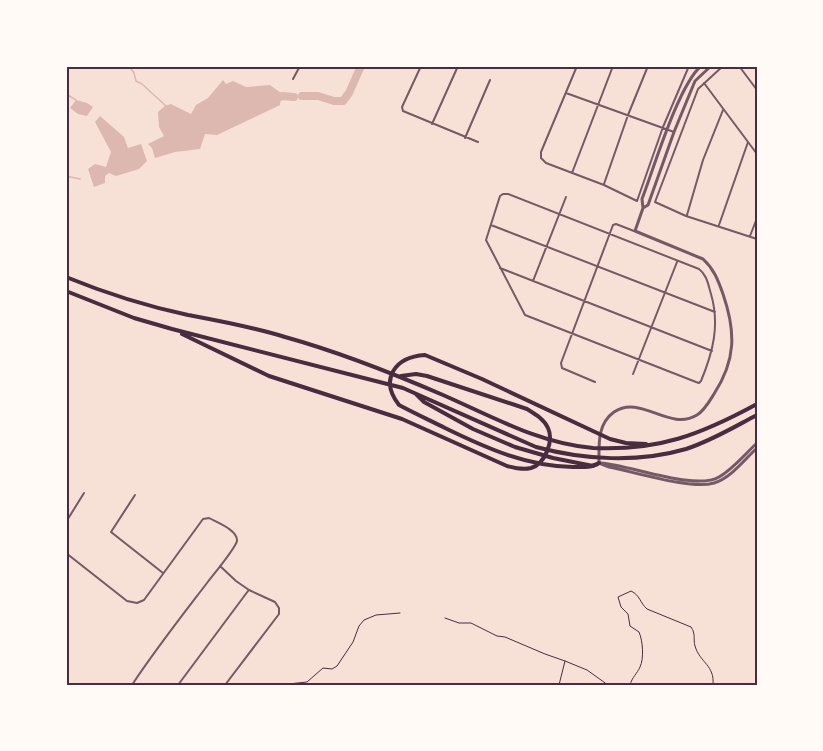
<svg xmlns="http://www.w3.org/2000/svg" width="823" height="751" font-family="Lato,sans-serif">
	<rect width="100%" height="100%" fill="#f7e1d7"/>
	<path fill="#dcb8b0" d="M 223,80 L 226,84 L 233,81 L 246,87 L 270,85 L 281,93 L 280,105 L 217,135 L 205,134 L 200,149 L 175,152 L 155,158 L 152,148 L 148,144 L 164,136 L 159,127 L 158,112 L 165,106 L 171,104 L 191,114 L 196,105 L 208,98 Z
		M 76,100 L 87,103 L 93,107 L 87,116 L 78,114 L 70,108 Z
		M 100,116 L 124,137 L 128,148 L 141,144 L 147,161 L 139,169 L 116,176 L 109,173 L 105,176 L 105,183 L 94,187 L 88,169 L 95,164 L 106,167 L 111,152 L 95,122 Z"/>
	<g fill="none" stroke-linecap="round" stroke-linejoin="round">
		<path stroke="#dcb8b0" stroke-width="1.5" d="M 129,66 L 134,73 L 136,81 L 142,84 L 166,106
			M 66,94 L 76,100
			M 66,176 L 80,179"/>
		<path stroke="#dcb8b0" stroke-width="8" d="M 302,96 L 318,96 L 334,101 L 343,101 L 349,93 L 361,66
			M 275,99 L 282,96 L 294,97"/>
		<path stroke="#4a2c40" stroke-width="1" d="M 445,618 L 459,623 L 471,623 L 497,636 L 505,637 L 545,654 L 565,661 L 587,670 L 608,685
			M 279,685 L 307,682 L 323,668 L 332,669 L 337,666 L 353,642 L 359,626 L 364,620 L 376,615 L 400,613
			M 559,685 L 565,661
			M 630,685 C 632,677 637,674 640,667 C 644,659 643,641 639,632 L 630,626 L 628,614 L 621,607 L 618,597 L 631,591 C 640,595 640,603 647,609 L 691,627 C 696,634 693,639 695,646 C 700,663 715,665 713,685"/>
		<path stroke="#755966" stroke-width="2" d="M 421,66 L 402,107 L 403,111 L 478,142
			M 577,66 L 541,152 L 541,158 L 546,163 L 604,185 L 637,201 L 663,127 L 689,66
			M 723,66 L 698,89 L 655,202 L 686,216 L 757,239
			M 739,66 L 757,90
			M 293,79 L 300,66
			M 704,83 L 757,154
			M 566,93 L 674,132
			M 432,124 L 458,66
			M 465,138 L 490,80
			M 572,173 L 613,66
			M 604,184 L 628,115 L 648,66
			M 503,194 L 508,194 L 699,269 C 707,275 708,284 711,294 C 720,325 713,352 701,381 L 699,383 L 696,382 L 525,315 L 486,240 L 500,196 Z
			M 687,215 L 703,160 L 723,110
			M 491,225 L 715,312
			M 719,225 L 748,142
			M 750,236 L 757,218
			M 500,268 L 712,351
			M 533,281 L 566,197
			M 633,374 L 677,262
			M 595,382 L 562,368 L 561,363 L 613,225 L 616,224 L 634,231
			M 135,495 L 111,532 L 163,573
			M 66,522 L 84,493
			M 66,553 L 127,601 L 137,603 L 144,600 L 203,519 L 209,518 C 216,522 238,530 237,541 C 235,549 213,575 207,583 C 181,617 155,650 132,685
			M 220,566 L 236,581 L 249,590 L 275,602 L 279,608 L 279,614 L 225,685
			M 178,685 L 248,591"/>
		<path stroke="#755966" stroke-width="3" d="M 643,208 L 642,199 C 654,168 678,86 701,66
			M 599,463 C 599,445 597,424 614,412 C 641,394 669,432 697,415 C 704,411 709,402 714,394 C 736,360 736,332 723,294 C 718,280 714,269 703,259 L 635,231 L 643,208 L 648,205 L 674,132 L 695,81 L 711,66
			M 599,463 L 609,467 C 635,472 691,490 714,483 C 730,479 745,459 757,448
			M 601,463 C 630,465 695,491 719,477 C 733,469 745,454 757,443"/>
		<path stroke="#4a2c40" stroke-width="4" d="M 66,277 C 105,293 146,306 188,315 C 220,321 253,327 285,337 C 339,352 392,373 443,395 C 491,416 540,444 593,448 C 658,451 700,435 757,404
			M 66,291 L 134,318 L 172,329 L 403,388 L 536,447 C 584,460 638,463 686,449 C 711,441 734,427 757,415
			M 182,334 L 269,376 L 402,419 L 507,466 C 515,468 522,470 531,468 C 545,464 554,441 548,428 C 544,419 535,414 527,409 L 427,376 L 416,374 L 401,376
			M 416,394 L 424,402 L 473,429 L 515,447 L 553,458 L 593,466
			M 599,463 C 592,468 581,467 573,467 C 526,466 486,448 445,428 C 429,420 414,413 399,405 C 379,379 395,357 425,355 L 482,379 L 610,439 L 626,443 L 646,444"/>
	</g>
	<rect width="823" height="751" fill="none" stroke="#fffaf5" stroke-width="135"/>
	<rect x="68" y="68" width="688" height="616" fill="none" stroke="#4a2c40" stroke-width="2"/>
</svg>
